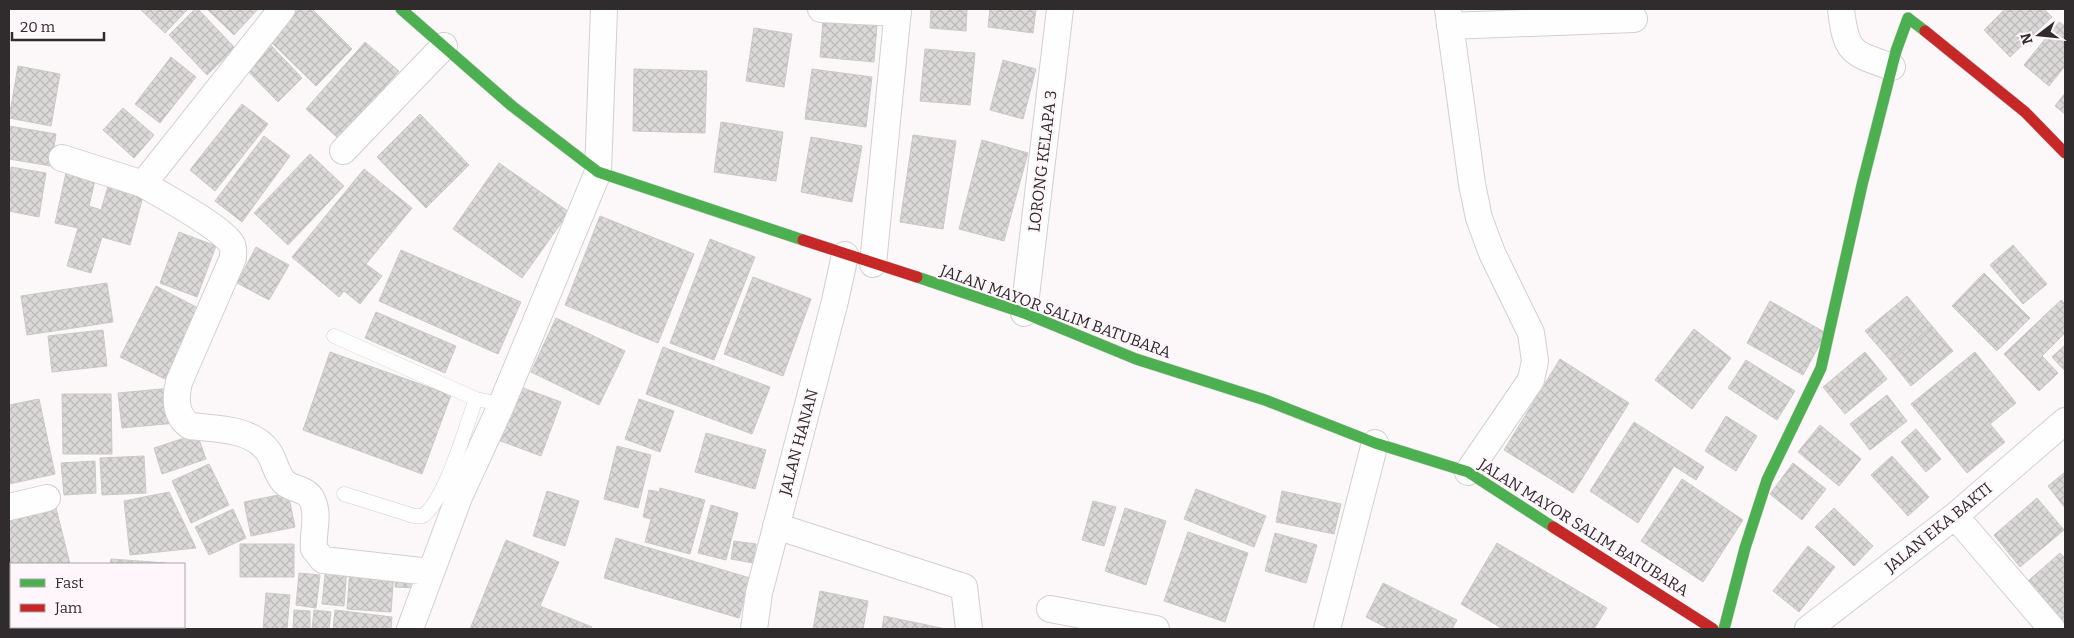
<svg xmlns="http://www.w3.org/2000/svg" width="2074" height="638" font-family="Bitter,serif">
	<defs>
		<pattern id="building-cross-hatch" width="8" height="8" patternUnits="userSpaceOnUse" patternTransform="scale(1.25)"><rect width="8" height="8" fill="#dbd8d8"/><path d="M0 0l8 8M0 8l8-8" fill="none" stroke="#bcbaba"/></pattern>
	</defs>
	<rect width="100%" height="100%" fill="#fcf8fa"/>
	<path fill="url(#building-cross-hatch)" stroke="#cbc8c8" d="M 140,9 L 188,9 L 165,33 Z
		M 195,9 L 198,9 L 235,48 L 207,75 L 169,35 Z
		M 207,9 L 258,9 L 234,35 Z
		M 289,9 L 312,9 L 352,49 L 316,86 L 264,35 Z
		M 931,9 L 967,9 L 966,31 L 930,28 Z
		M 990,9 L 1036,9 L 1033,33 L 988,27 Z
		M 2005,9 L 2044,9 L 2052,17 L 2010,57 L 1984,30 Z
		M 823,21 L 877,25 L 874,62 L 820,57 Z
		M 2059,22 L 2065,26 L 2065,66 L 2049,86 L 2024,65 Z
		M 754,28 L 792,34 L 784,87 L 746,81 Z
		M 265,39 L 302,78 L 278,102 L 240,63 Z
		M 365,42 L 399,71 L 339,139 L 306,109 Z
		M 925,49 L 975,53 L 970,105 L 920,101 Z
		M 171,57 L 196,77 L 160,123 L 135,104 Z
		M 1003,60 L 1036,69 L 1023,119 L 990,110 Z
		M 18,66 L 60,74 L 51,126 L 9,118 Z
		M 634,69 L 707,71 L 705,133 L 633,131 Z
		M 812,69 L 872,77 L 866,127 L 805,119 Z
		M 2065,93 L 2065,114 L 2055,106 Z
		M 242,104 L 268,124 L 215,191 L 190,170 Z
		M 123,108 L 154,135 L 134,158 L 103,130 Z
		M 420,114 L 469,165 L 426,208 L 377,157 Z
		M 721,122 L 783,132 L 776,181 L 714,172 Z
		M 9,126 L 56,134 L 51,166 L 9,159 Z
		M 913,135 L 956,141 L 943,229 L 900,222 Z
		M 264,136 L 290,156 L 242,222 L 215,201 Z
		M 811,137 L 862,146 L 852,202 L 801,192 Z
		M 982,140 L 1028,153 L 1004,241 L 959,229 Z
		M 310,154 L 344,186 L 288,245 L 254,213 Z
		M 499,163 L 569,212 L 522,278 L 453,229 Z
		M 11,167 L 46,173 L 39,217 L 9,211 Z
		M 364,169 L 412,208 L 366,264 L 382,276 L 360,304 L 344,291 L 339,297 L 292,257 Z
		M 66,173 L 95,180 L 89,206 L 101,210 L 108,186 L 143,196 L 130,245 L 102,237 L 91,273 L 67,266 L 78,228 L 55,223 Z
		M 600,216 L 694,254 L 658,343 L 565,305 Z
		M 179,232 L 216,246 L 197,297 L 160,283 Z
		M 710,239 L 755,257 L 714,360 L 670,343 Z
		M 2013,245 L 2047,284 L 2023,304 L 1990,265 Z
		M 256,247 L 289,265 L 269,300 L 237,283 Z
		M 401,250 L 521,302 L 498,354 L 379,301 Z
		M 1984,273 L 2030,318 L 1997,351 L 1952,306 Z
		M 753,277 L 811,299 L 783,376 L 724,354 Z
		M 107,283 L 113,322 L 27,335 L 21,296 Z
		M 156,286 L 200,309 L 165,379 L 120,357 Z
		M 1907,296 L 1932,326 L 1891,361 L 1865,331 Z
		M 2061,300 L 2065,304 L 2065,333 L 2042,356 L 2058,373 L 2039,391 L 2004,354 Z
		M 1770,301 L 1826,333 L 1803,375 L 1747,343 Z
		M 376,312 L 456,346 L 445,373 L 365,338 Z
		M 556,318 L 625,351 L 599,405 L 531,372 Z
		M 1932,326 L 1953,351 L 1911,386 L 1891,361 Z
		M 1694,329 L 1731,358 L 1692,409 L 1655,380 Z
		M 103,330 L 107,366 L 52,372 L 48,336 Z
		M 2065,345 L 2065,371 L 2052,357 Z
		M 663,347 L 770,387 L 752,434 L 646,394 Z
		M 330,352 L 451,395 L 422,474 L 303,430 Z
		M 1865,352 L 1887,379 L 1845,414 L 1823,387 Z
		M 1975,352 L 2016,403 L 1990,424 L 2005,442 L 1967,473 L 1911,404 Z
		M 1560,359 L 1629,403 L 1573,493 L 1504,450 Z
		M 1746,360 L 1795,391 L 1777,420 L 1728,388 Z
		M 518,386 L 561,402 L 541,456 L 498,440 Z
		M 172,388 L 176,423 L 122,428 L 118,393 Z
		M 62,394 L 111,394 L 112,454 L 63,454 Z
		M 1887,395 L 1907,421 L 1870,450 L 1850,424 Z
		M 39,399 L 55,474 L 9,484 L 9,405 Z
		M 639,399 L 674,411 L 660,452 L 625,439 Z
		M 1726,416 L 1757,436 L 1736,471 L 1705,451 Z
		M 1634,422 L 1704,467 L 1696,480 L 1674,466 L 1638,523 L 1590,491 Z
		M 1820,425 L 1861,459 L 1839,486 L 1798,452 Z
		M 1916,429 L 1941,459 L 1926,472 L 1901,442 Z
		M 706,433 L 766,450 L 755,489 L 695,472 Z
		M 197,434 L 206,459 L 162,474 L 154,448 Z
		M 617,446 L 651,455 L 638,508 L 604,499 Z
		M 144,456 L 146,493 L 102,495 L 100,458 Z
		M 1892,456 L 1929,497 L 1908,516 L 1871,475 Z
		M 95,461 L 96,493 L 64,495 L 61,463 Z
		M 1793,463 L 1826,489 L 1802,520 L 1770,494 Z
		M 209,464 L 229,505 L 191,523 L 172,481 Z
		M 2065,472 L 2065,508 L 2048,486 Z
		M 1682,479 L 1743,520 L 1703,582 L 1641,541 Z
		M 660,488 L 705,500 L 690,554 L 645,542 L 651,519 L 643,517 L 649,490 L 659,492 Z
		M 1196,489 L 1266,516 L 1254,547 L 1184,519 Z
		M 547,491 L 579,501 L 565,546 L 533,536 Z
		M 1282,491 L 1341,504 L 1334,534 L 1276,522 Z
		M 169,492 L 196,548 L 130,555 L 124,501 Z
		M 288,493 L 295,527 L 251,536 L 244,502 Z
		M 2037,498 L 2064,530 L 2020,567 L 1994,535 Z
		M 1093,501 L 1116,507 L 1104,546 L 1082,540 Z
		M 711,505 L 738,513 L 726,560 L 698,553 Z
		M 56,508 L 70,564 L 11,564 L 11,596 L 9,596 L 9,520 Z
		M 1125,508 L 1166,521 L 1146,585 L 1105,571 Z
		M 1834,508 L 1873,546 L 1854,566 L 1815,527 Z
		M 233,509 L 246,538 L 209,555 L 195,527 Z
		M 1188,532 L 1248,553 L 1225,622 L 1164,601 Z
		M 1275,533 L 1317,545 L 1306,583 L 1265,571 Z
		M 616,538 L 750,578 L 739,618 L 604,578 Z
		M 506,540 L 559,562 L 540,606 L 592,627 L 591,629 L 470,629 Z
		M 734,541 L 756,544 L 753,563 L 731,559 Z
		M 1497,543 L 1607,608 L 1594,629 L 1503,629 L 1461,604 Z
		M 240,544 L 294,544 L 294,577 L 240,577 Z
		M 1808,546 L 1835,567 L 1799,612 L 1773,591 Z
		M 2060,553 L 2065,558 L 2065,624 L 2028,581 Z
		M 111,559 L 166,563 L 166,564 L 110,564 Z
		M 326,565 L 347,567 L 344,606 L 322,604 Z
		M 350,568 L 394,571 L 391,612 L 347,609 Z
		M 396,571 L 418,572 L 418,588 L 395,587 Z
		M 299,573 L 320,575 L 316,608 L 296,605 Z
		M 1383,583 L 1457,620 L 1452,629 L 1389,629 L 1366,617 Z
		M 820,591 L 868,601 L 863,629 L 813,629 Z
		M 266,593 L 290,595 L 287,629 L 263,629 Z
		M 294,610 L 310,611 L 310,629 L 293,629 Z
		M 314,610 L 331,612 L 329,629 L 312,629 Z
		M 335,610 L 392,617 L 391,629 L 333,629 Z
		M 884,616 L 946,629 L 882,629 Z
		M 11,618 L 11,627 L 67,627 L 67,629 L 9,629 L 9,619 Z
		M 110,627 L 157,627 L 157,629 L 110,629 Z"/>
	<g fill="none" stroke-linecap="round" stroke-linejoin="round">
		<defs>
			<path id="lane" d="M 334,336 L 476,399 L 491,402 L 500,408
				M 344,494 L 414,516 L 423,516 C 446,498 465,429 476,399"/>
			<path id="street" d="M 821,9 L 898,13
				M 1448,9 L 1472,184 L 1479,218 L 1492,253 L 1531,333 L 1535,361 L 1531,380 L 1468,472
				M 1841,9 C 1846,54 1852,53 1892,67
				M 1450,26 L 1634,19
				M 343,151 L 444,46
				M 62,158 L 143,184 L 282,9
				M 143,184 C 163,196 218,225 231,243 C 234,247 233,252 233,258 L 179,382 C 175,398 175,416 190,426 C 216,429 251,428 268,451 C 275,461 276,474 284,482 C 292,490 307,488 312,500 C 320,515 312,533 314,549 L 323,560 L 430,572
				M 873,264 L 898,9
				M 1024,313 L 1060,9
				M 9,507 L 47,498
				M 1955,516 L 2052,629
				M 776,526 L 964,587 L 969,629
				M 1050,609 L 1156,629
				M 410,629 L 459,497 L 500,408 L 598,172 L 604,9
				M 754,629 L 759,593 L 835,301 L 845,255
				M 1327,629 L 1375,443
				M 1808,629 L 1955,516 L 2065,421"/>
			<path id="fast" d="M 401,9 L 512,106 L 598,172 L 803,240
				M 917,277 L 1024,313 L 1136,359 L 1265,400 L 1375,443 L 1468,472 L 1553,527
				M 1724,629 L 1745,548 L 1767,480 L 1821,368 L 1862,185 L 1896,51 L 1908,18 L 1925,31"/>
			<path id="jam" d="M 1925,31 L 2025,112 L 2065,153
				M 803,240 L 917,277
				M 1553,527 L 1713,629"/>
		</defs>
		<use href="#lane" stroke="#d3cfd1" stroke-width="15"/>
		<use href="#street" stroke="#d3cfd1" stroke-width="28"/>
		<use href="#fast" stroke="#d3cfd1" stroke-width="12"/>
		<use href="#jam" stroke="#d3cfd1" stroke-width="12"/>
		<use href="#lane" stroke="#fffefe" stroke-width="14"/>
		<use href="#street" stroke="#fffefe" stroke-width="26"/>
		<use href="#fast" stroke="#4caf50" stroke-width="11"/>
		<use href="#jam" stroke="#c62828" stroke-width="11"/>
	</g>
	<g text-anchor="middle" stroke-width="4" stroke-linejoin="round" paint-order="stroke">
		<g font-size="16" fill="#302c2e" stroke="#fef6fa">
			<text transform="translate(1042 161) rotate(-83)" y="6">LORONG KELAPA 3</text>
			<text transform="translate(1056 311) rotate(20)" y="6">JALAN MAYOR SALIM BATUBARA</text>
			<text transform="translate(798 442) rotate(-75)" y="6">JALAN HANAN</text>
			<text transform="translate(1584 527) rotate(32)" y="6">JALAN MAYOR SALIM BATUBARA</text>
			<text transform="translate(1938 527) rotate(-39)" y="6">JALAN EKA BAKTI</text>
		</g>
	</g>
	<rect width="2074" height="638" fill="none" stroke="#302c2e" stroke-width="20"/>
	<rect x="10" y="563" width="175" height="65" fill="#fef6fa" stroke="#aca5a8"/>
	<rect x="20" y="579" width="25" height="8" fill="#4caf50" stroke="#aca5a8"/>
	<text x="55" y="588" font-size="15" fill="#302c2e">Fast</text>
	<rect x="20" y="604" width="25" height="8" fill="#c62828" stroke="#aca5a8"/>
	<text x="55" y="613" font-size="15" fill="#302c2e">Jam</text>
	<g transform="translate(2039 35) rotate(254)" stroke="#fef6fa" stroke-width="4" paint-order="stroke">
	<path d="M0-4L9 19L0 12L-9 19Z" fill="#302c2e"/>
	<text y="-8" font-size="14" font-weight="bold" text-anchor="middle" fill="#302c2e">N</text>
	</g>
	<path d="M12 32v8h92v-8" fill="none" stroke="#302c2e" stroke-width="2.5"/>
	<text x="20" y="32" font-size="15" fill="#302c2e" stroke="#fef6fa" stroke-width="4" paint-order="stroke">20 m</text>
</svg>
